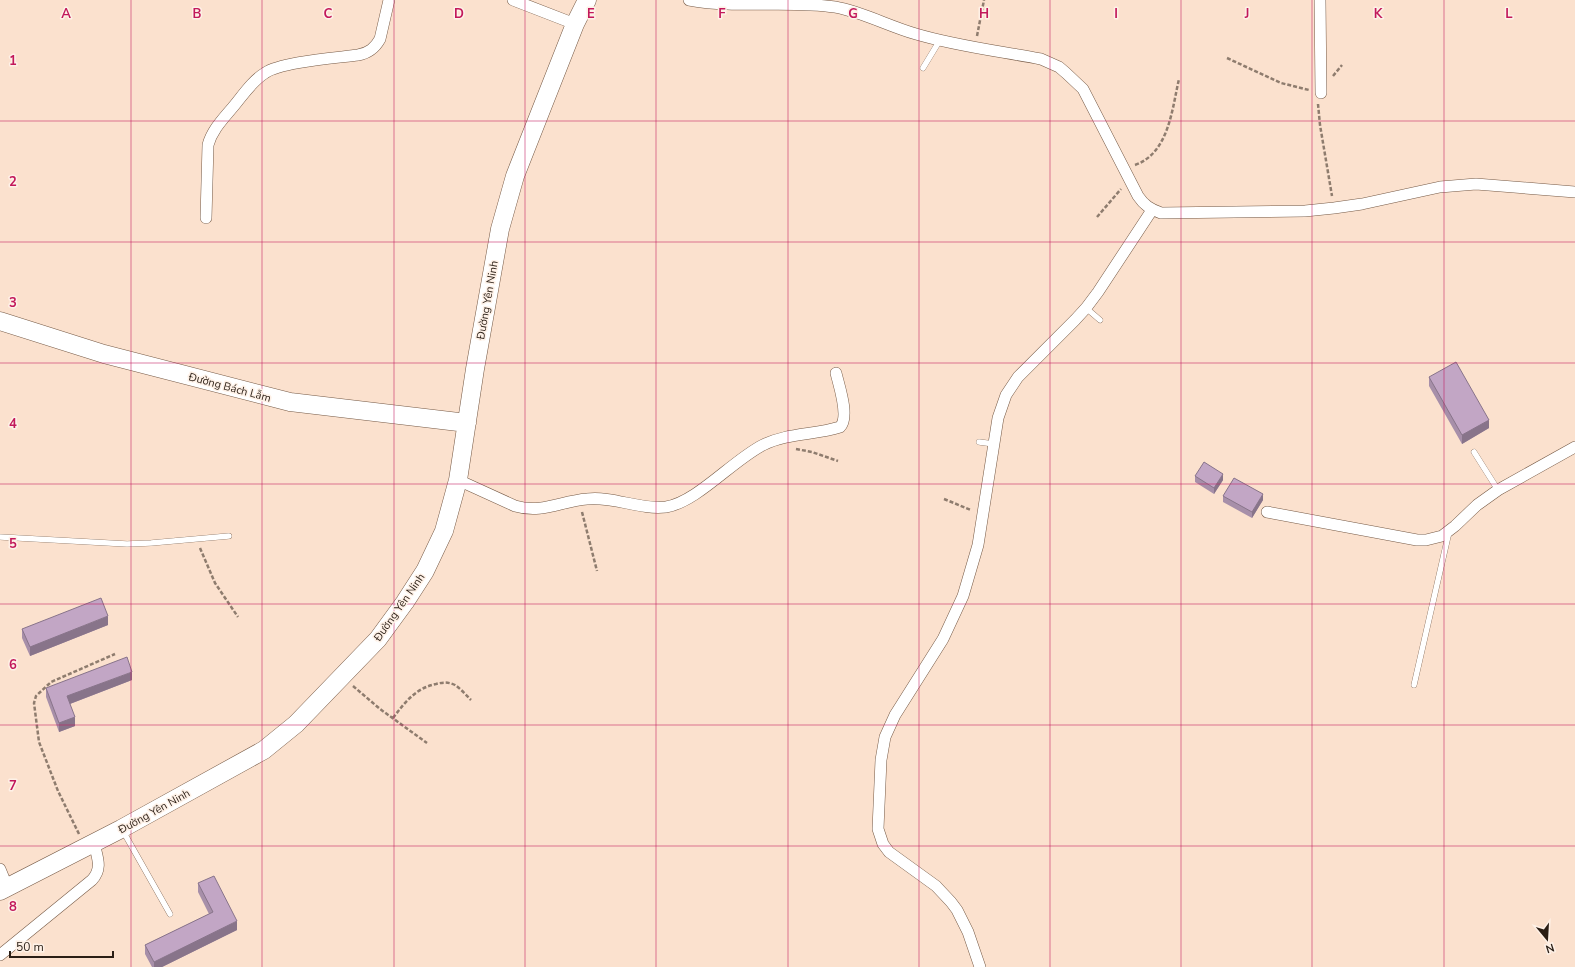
<svg xmlns="http://www.w3.org/2000/svg" width="1575" height="967" font-family="'Nunito Sans',sans-serif">
	<rect width="100%" height="100%" fill="#fbe1ce"/>
	<g fill="none" stroke-linecap="round" stroke-linejoin="round">
		<defs>
			<path id="service" d="M 923,68 L 940,40
				M 1086,308 L 1100,320
				M 979,442 L 994,444
				M 1474,452 L 1498,490
				M 0,537 L 127,544 L 151,543 L 229,536
				M 1414,685 L 1449,532
				M 123,831 L 170,914"/>
			<path id="minor" d="M 513,0 L 575,24
				M 689,0 C 737,9 787,0 835,7 C 863,12 888,26 916,34 C 956,46 999,51 1041,59 L 1059,67 L 1066,73 L 1083,89 L 1138,196 C 1144,205 1150,209 1161,213 L 1305,211 L 1334,208 L 1362,204 L 1440,187 L 1476,184 L 1575,192
				M 1320,0 L 1321,93
				M 206,218 L 208,145 C 212,130 223,119 233,107 C 243,95 252,81 265,73 C 281,62 336,58 358,55 C 369,53 375,48 380,39 L 389,0
				M 458,480 L 515,506 C 542,514 561,501 587,499 C 614,496 639,510 666,507 C 697,502 733,460 763,445 C 787,433 815,435 840,427 C 850,417 839,386 836,373
				M 1267,512 L 1417,540 L 1426,540 L 1442,536 L 1455,526 L 1477,505 L 1498,490 L 1575,447
				M 0,869 L 7,886
				M 0,955 L 92,880 C 103,868 97,857 94,843
				M 980,967 L 968,932 L 957,910 L 951,902 L 936,886 L 889,852 L 883,844 L 878,829 L 881,760 L 885,737 L 895,715 L 943,639 L 963,596 L 978,545 L 998,418 L 1006,395 L 1018,377 L 1075,320 L 1086,308 L 1098,292 L 1152,210"/>
			<path id="primary" d="M 0,321 L 104,354 L 290,402 L 467,423
				M 0,891 L 121,829 L 264,750 L 296,724 L 378,639 L 405,602 L 425,571 L 444,531 L 458,480 L 475,369 L 500,229 L 515,176 L 575,24 L 587,0"/>
		</defs>
		<use href="#service" stroke="#765a46" stroke-width="6"/>
		<use href="#minor" stroke="#765a46" stroke-width="12"/>
		<use href="#primary" stroke="#765a46" stroke-width="19"/>
		<path stroke="#8e7c6e" stroke-width="2.5" stroke-dasharray="4 2" stroke-linecap="butt" d="M 977,36 L 984,0
			M 1227,58 L 1281,83 L 1309,90
			M 1333,76 L 1342,65
			M 1318,104 L 1320,125 L 1332,196
			M 1135,165 C 1169,153 1172,109 1179,79
			M 1097,217 L 1121,189
			M 796,449 L 812,452 L 838,461
			M 944,499 L 971,510
			M 582,512 L 597,571
			M 200,548 L 215,583 L 238,617
			M 353,686 L 380,709 L 427,743
			M 393,718 C 405,702 416,688 436,684 C 443,682 449,682 455,685 C 461,689 466,695 471,700
			M 79,834 L 58,791 L 39,742 L 34,703 L 36,696 L 51,682 L 115,654"/>
		<use href="#service" stroke="#fff" stroke-width="5.5"/>
		<use href="#minor" stroke="#fff" stroke-width="11"/>
		<use href="#primary" stroke="#fff" stroke-width="18"/>
	</g>
	<path fill="#a78fa9" d="M 1429,377 L 1489,428 L 1462,444 L 1429,386 Z
		M 1195,476 L 1223,480 L 1214,494 L 1195,482 Z
		M 1223,496 L 1263,500 L 1252,518 L 1223,502 Z
		M 108,625 L 30,656 L 22,638 L 22,629 Z
		M 132,680 L 70,704 L 75,726 L 59,732 L 46,697 L 46,688 Z
		M 198,883 L 237,930 L 162,967 L 152,967 L 145,954 L 145,945 L 209,914 L 198,892 Z"/>
	<path fill="#88748a" d="M 1489,420 L 1489,428 L 1462,444 L 1462,435 Z
		M 1223,474 L 1223,480 L 1214,494 L 1214,488 Z
		M 1263,494 L 1263,500 L 1252,518 L 1252,512 Z
		M 108,616 L 108,625 L 30,656 L 30,647 Z
		M 132,672 L 132,680 L 67,705 L 67,696 Z
		M 75,717 L 75,726 L 59,732 L 59,723 Z
		M 237,921 L 237,930 L 162,967 L 154,967 L 154,962 Z"/>
	<path fill="#c2a6c5" stroke="#88748a" d="M 1456,362 L 1489,420 L 1462,435 L 1429,377 Z
		M 1204,462 L 1223,474 L 1214,488 L 1195,476 Z
		M 1234,478 L 1263,494 L 1252,512 L 1223,496 Z
		M 101,598 L 108,616 L 30,647 L 22,629 Z
		M 127,657 L 132,672 L 67,696 L 75,717 L 59,723 L 46,688 Z
		M 214,876 L 237,921 L 154,962 L 145,945 L 213,912 L 198,883 Z"/>
	<path fill="none" stroke="#c2185b" stroke-width="1" stroke-opacity="0.55" d="M 131,0 L 131,967M 262,0 L 262,967M 394,0 L 394,967M 525,0 L 525,967M 656,0 L 656,967M 788,0 L 788,967M 919,0 L 919,967M 1050,0 L 1050,967M 1181,0 L 1181,967M 1312,0 L 1312,967M 1444,0 L 1444,967M 0,121 L 1575,121M 0,242 L 1575,242M 0,363 L 1575,363M 0,484 L 1575,484M 0,604 L 1575,604M 0,725 L 1575,725M 0,846 L 1575,846"/>
	<g text-anchor="middle" stroke-width="3" stroke-linejoin="round" paint-order="stroke">
		<g font-size="11" fill="#2a1e15" stroke="#fef1e7">
			<text transform="translate(487 300) rotate(-80)" y="4">Đường Yên Ninh</text>
			<text transform="translate(230 387) rotate(15)" y="4">Đường Bách Lẫm</text>
			<text transform="translate(399 607) rotate(-55)" y="4">Đường Yên Ninh</text>
			<text transform="translate(154 811) rotate(-29)" y="4">Đường Yên Ninh</text>
		</g>
	</g>
	<g font-size="13" text-anchor="middle" font-weight="bold" fill="#c2185b" stroke="#fef1e7" stroke-width="3" stroke-linejoin="round" paint-order="stroke">
		<text x="66" y="18">A</text>
		<text x="197" y="18">B</text>
		<text x="328" y="18">C</text>
		<text x="459" y="18">D</text>
		<text x="591" y="18">E</text>
		<text x="722" y="18">F</text>
		<text x="853" y="18">G</text>
		<text x="984" y="18">H</text>
		<text x="1116" y="18">I</text>
		<text x="1247" y="18">J</text>
		<text x="1378" y="18">K</text>
		<text x="1509" y="18">L</text>
		<text x="13" y="65">1</text>
		<text x="13" y="186">2</text>
		<text x="13" y="307">3</text>
		<text x="13" y="428">4</text>
		<text x="13" y="548">5</text>
		<text x="13" y="669">6</text>
		<text x="13" y="790">7</text>
		<text x="13" y="911">8</text>
	</g>
	<g transform="translate(1547 939) rotate(162)" stroke="#fef1e7" stroke-width="3" paint-order="stroke">
	<path d="M0-3L7 15L0 10L-7 15Z" fill="#2a1e15"/>
	<text y="-6" font-size="11" font-weight="bold" text-anchor="middle" fill="#2a1e15">N</text>
	</g>
	<path d="M10 951v6h103v-6" fill="none" stroke="#2a1e15" stroke-width="2"/>
	<text x="16" y="951" font-size="12" fill="#2a1e15" stroke="#fef1e7" stroke-width="3" paint-order="stroke">50 m</text>
</svg>
